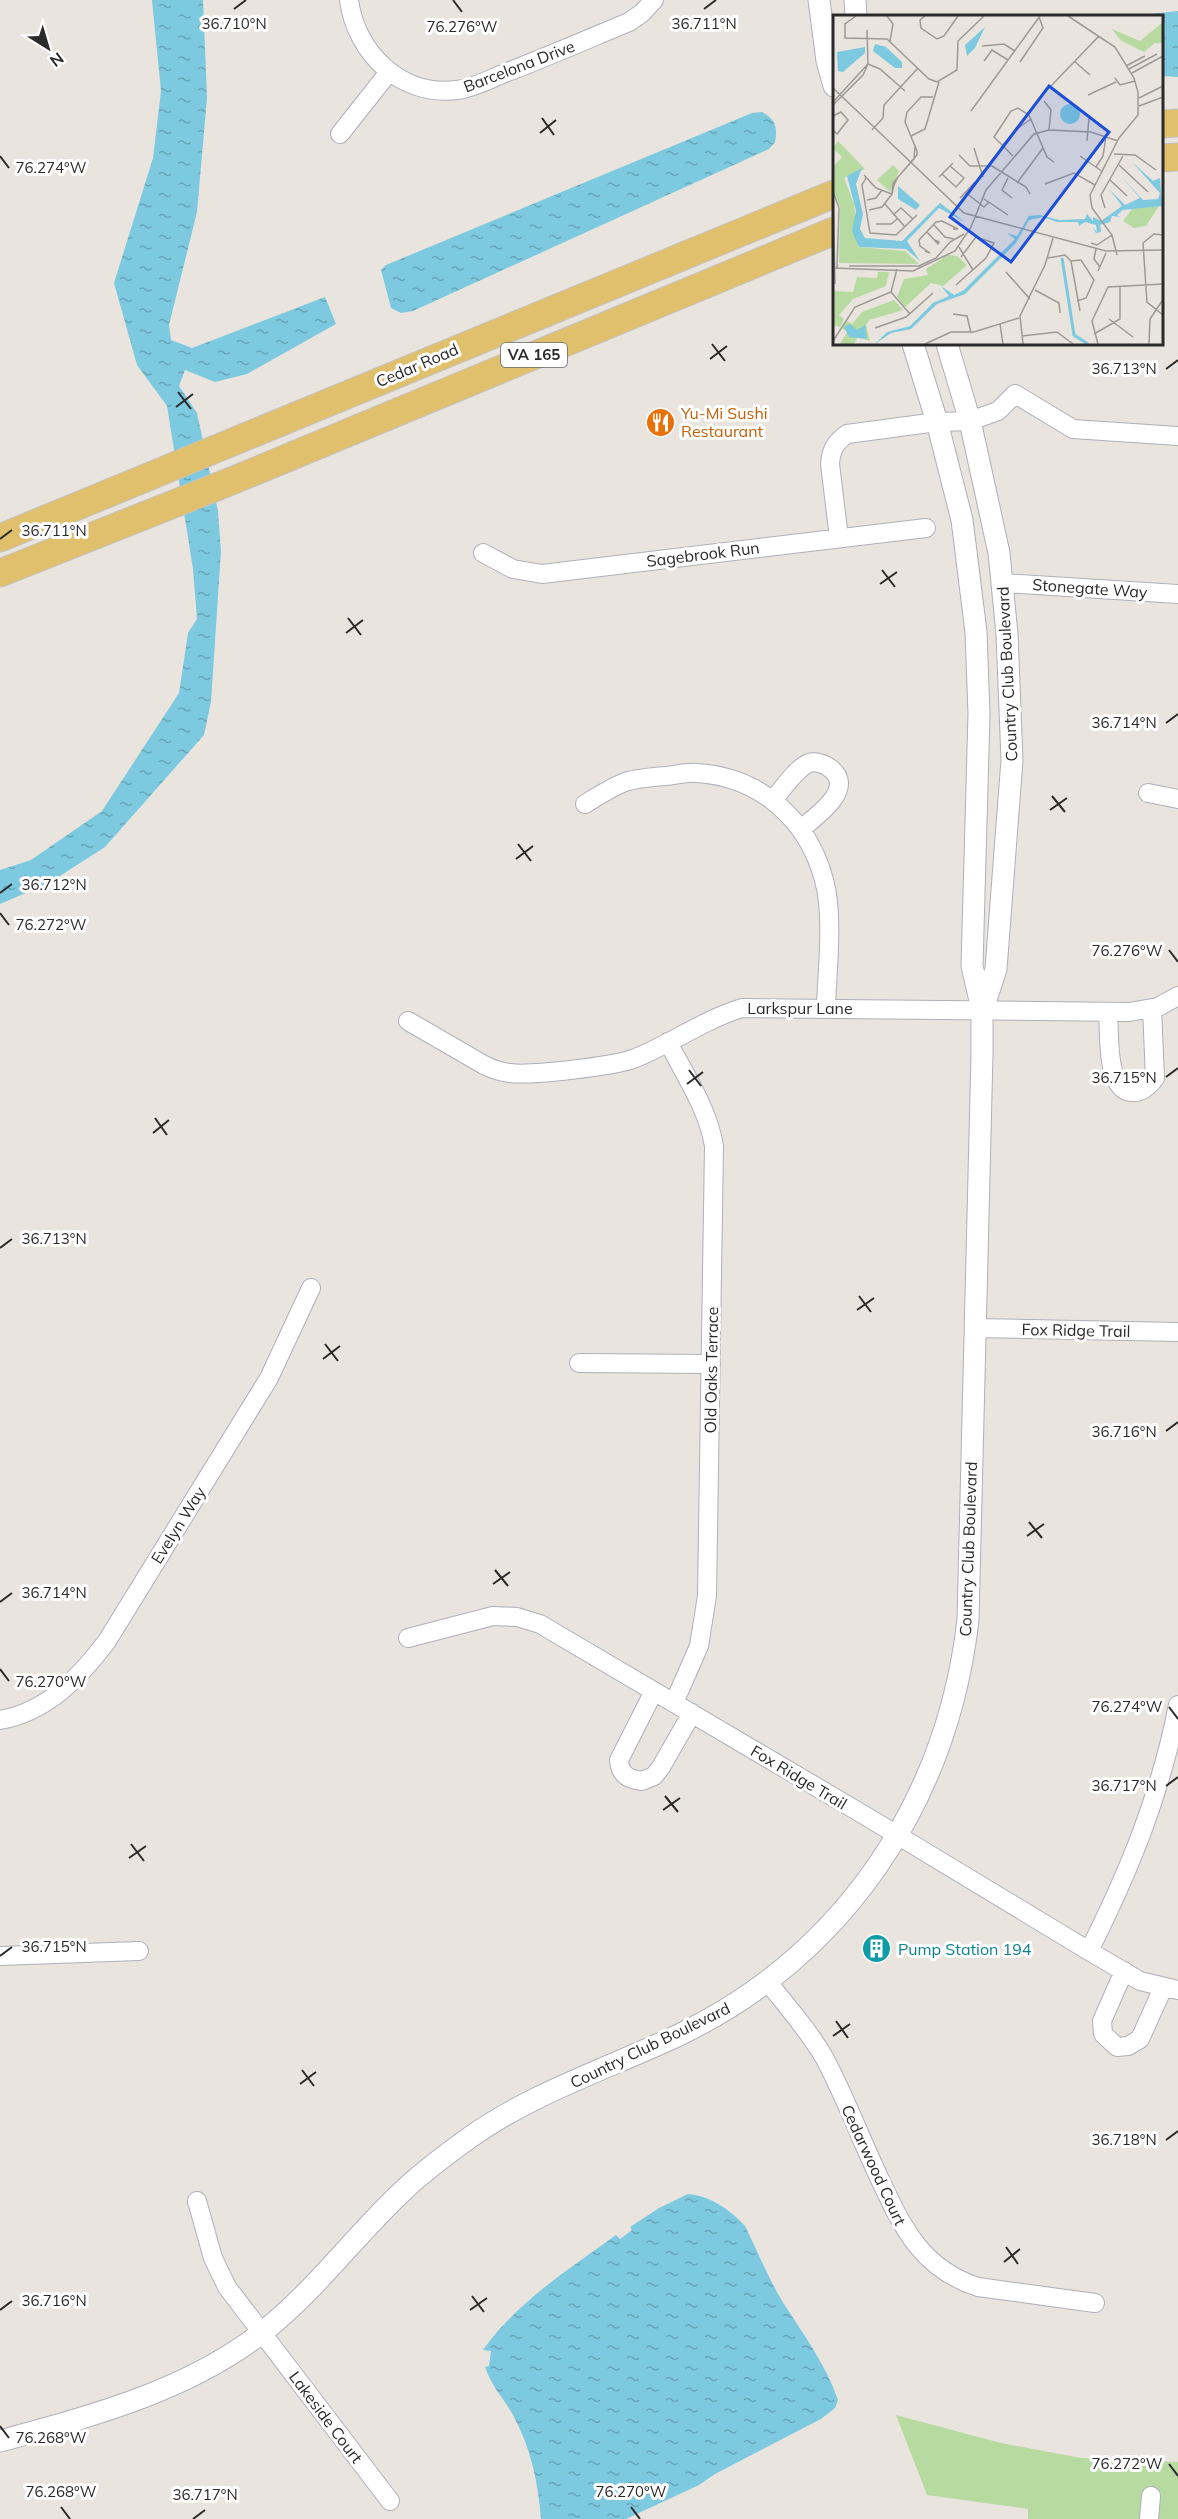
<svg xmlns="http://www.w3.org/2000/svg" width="1178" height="2519" font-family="Mulish,sans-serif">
	<defs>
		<pattern id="water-ripples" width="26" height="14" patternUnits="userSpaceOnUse" patternTransform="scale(1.5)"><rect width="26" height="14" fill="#7dcae0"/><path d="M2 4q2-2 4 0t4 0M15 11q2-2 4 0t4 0" fill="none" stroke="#67a4b6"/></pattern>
	</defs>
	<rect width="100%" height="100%" fill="#eae4de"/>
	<path fill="#b7daa1" d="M 896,2415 L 1001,2443 L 1081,2458 L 1178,2462 L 1178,2519 L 1028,2519 L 1028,2509 L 927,2495 Z"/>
	<path fill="url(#water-ripples)" d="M 152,0 L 203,0 L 207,98 L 197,212 L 169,325 L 171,340 L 192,348 L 325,297 L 336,324 L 247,374 L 215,382 L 185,370 L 179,386 L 197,413 L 218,511 L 221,551 L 211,702 L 204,735 L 105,847 L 49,883 L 0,904 L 0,870 L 31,860 L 102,811 L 179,693 L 188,633 L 197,619 L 193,569 L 167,406 L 137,365 L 114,283 L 153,158 L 161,91 Z
		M 1178,11 L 1178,77 L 1162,76 L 1162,16 L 1133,16 Z
		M 762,112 C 775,119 778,127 775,142 L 769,149 L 413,311 L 401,313 L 391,308 L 381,270 L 386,265 L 752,113 Z
		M 688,2194 C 711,2196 730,2210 745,2226 C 758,2252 769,2280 784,2304 C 804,2335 826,2365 838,2400 L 835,2408 L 821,2419 L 715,2474 L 699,2485 L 626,2519 L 541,2519 C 538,2482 531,2448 513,2415 C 503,2397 493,2389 485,2367 L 489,2366 L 491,2351 L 483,2350 C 518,2301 569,2269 616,2235 L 620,2239 L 632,2230 L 630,2227 L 659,2208 Z"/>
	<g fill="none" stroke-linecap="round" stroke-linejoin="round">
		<defs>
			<path id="minor" d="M 349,0 C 356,53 401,97 457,90 C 474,88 490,79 505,73 C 547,57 588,39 629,22 L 642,13 L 654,0
				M 340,134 L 389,72
				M 839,538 L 830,464 C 831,449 836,442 847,434 L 937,422 L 970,421 L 998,411 L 1015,394 L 1073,429 L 1178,436
				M 483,553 L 513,569 L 542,574 L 926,528
				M 1003,583 L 1178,594
				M 1148,793 L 1178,799
				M 773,800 C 783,789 795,769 809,763 C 816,761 825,764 831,769 C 856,789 816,816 801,829
				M 585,804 C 598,796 610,788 625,782 C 638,778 652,777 666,776 C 676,775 687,772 697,773 C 761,777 808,820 824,880 C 834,915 827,971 826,1008
				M 1108,1012 C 1110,1032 1105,1090 1132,1092 C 1142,1093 1149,1086 1155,1078 L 1152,1008
				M 408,1021 L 484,1065 C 492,1069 501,1072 510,1073 C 530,1076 614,1066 633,1059 C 671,1044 703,1020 742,1008 L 1129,1012 L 1158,1007 L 1178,996
				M 668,1042 C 685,1075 708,1109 714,1146 L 707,1596 L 699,1646 L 674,1703
				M 974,1328 L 1178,1332
				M 579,1363 L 711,1364
				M 408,1638 L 493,1616 L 517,1617 L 540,1624 L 869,1818 L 1089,1951 L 1140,1981 L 1178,1990
				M 654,1691 L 619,1760 C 620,1775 628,1779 642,1781 L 654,1776 L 661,1767 L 692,1713
				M 0,1720 C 47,1712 80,1677 107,1641 L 269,1378 L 311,1288
				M 1089,1951 C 1130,1869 1160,1796 1178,1705
				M 0,1956 L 139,1951
				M 1124,1971 L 1102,2021 L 1103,2034 L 1117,2047 L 1128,2046 L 1140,2039 L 1163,1988
				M 767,1981 C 786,2005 810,2032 825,2059 C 844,2095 859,2134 876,2171 C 901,2224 919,2268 978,2287 L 1095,2303
				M 197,2201 L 213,2258 L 227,2287 L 390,2501
				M 1149,2519 L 1151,2496"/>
			<path id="tertiary" d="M 819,0 L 827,61 L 834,86
				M 855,0 L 856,16
				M 947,344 L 970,421 L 999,553 L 1007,634 L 1012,760 L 996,969 L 983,1009
				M 0,2441 C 92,2416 188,2391 264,2331 C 317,2289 356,2234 406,2188 C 425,2170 447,2154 469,2138 C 532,2093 609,2068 679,2035 C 844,1955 947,1802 968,1620 L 982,1054 L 982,1009 L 972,966 L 979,714 L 976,632 L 962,520 L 937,422 L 913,344"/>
			<path id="primary" d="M 1162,124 L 1178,123
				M 1162,158 L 1178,157
				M 0,538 L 834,194
				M 0,573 L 234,480 L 834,231"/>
		</defs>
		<use href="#minor" stroke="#aeb0b9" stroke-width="20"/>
		<use href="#tertiary" stroke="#aeb0b9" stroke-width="23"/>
		<use href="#primary" stroke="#c3c3c3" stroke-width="29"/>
		<use href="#minor" stroke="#fff" stroke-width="18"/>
		<use href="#tertiary" stroke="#fff" stroke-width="21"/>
		<use href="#primary" stroke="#e0bf6d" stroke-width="27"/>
	</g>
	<path fill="none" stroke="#2a2a2a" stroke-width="2" d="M 453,0 L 462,12M 234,9 L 246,0M 704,9 L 716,0M 542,118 L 554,135M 540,133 L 556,120M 0,156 L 9,168M 712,344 L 725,361M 710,359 L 727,346M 1166,369 L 1178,360M 178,392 L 191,409M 176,407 L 193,394M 0,539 L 12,530M 882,570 L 895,587M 880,584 L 897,572M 348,618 L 361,635M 346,633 L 363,620M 1166,723 L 1178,714M 1052,796 L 1065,812M 1050,810 L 1067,798M 518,844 L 531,861M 516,859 L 533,846M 0,893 L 12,884M 0,913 L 9,925M 1169,950 L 1178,962M 689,1070 L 701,1086M 1166,1077 L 1178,1068M 687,1084 L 703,1072M 155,1118 L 167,1135M 153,1133 L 169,1120M 0,1248 L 12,1239M 859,1296 L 871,1312M 857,1310 L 874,1298M 325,1344 L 338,1361M 323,1359 L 340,1346M 1166,1431 L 1178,1422M 1029,1522 L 1042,1538M 1027,1536 L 1044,1524M 495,1570 L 508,1586M 493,1584 L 510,1572M 0,1602 L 12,1593M 0,1669 L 9,1681M 1169,1707 L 1178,1719M 1166,1786 L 1178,1777M 665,1796 L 678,1812M 663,1810 L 680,1798M 131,1844 L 144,1861M 129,1858 L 146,1846M 0,1956 L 12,1947M 836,2021 L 848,2038M 833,2036 L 850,2024M 302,2070 L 314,2086M 300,2084 L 316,2072M 1166,2140 L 1178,2131M 1006,2247 L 1018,2264M 1004,2262 L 1020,2249M 472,2296 L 484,2312M 0,2310 L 12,2301M 470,2310 L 487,2298M 0,2426 L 9,2438M 1169,2464 L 1178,2476M 61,2507 L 70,2519M 631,2507 L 640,2519M 193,2519 L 205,2510"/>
	<defs>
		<symbol id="restaurant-disc" viewBox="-11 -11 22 22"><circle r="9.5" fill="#e8710a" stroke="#fff"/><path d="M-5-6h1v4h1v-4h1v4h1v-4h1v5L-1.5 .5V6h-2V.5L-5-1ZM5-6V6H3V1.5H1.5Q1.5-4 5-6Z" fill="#fff"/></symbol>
		<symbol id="building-disc" viewBox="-11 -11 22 22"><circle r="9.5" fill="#0f9aa8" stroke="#fff"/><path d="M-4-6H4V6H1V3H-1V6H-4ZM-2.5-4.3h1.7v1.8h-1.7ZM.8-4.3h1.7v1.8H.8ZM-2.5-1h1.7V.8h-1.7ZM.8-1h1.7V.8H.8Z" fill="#fff"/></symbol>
	</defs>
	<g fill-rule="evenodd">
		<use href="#restaurant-disc" x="644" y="406" width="33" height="33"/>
		<use href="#building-disc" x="860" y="1932" width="33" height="33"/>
	</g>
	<g text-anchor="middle" stroke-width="6" stroke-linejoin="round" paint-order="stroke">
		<rect fill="#fff" stroke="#6a6a6a" stroke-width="1.5" x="501" y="343" width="66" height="24" rx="4.5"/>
		<g font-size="15" font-weight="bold" fill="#2a2a2a">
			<text x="534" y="360">VA 165</text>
		</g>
		<g font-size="16" fill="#2a2a2a" stroke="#fff">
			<text transform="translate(519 66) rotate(-21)" y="6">Barcelona Drive</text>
			<text transform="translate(417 365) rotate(-23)" y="6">Cedar Road</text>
			<text transform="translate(703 554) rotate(-7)" y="6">Sagebrook Run</text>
			<text transform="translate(1090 588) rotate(4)" y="6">Stonegate Way</text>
			<text transform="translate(1007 674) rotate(-93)" y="6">Country Club Boulevard</text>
			<text x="800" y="1014">Larkspur Lane</text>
			<text transform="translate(1076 1330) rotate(1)" y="6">Fox Ridge Trail</text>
			<text transform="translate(711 1370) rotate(-89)" y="6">Old Oaks Terrace</text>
			<text transform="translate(178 1525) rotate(-58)" y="6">Evelyn Way</text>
			<text transform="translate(968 1549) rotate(-88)" y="6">Country Club Boulevard</text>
			<text transform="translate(799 1777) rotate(31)" y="6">Fox Ridge Trail</text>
			<text transform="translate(650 2045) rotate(-26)" y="6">Country Club Boulevard</text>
			<text transform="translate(874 2165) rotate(65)" y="6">Cedarwood Court</text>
			<text transform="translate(326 2417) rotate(53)" y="6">Lakeside Court</text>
		</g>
		<g font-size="16" fill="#c56008" stroke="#fff" text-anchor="start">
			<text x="681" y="419">Yu-Mi Sushi<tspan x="681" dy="18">Restaurant</tspan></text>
		</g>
		<g font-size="16" fill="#0d838f" stroke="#fff" text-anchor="start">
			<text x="898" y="1955">Pump Station 194</text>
		</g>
	</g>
	<g transform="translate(833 15)">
		<rect width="330" height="330" fill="#eae4de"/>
		<path d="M 5,126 L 32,154 L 11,163 L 21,189 L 25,232 L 72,236 L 86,249 L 6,248 L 7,192 L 0,173 L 0,152 L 9,142 L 0,133 ZM 115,240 L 124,241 L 134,250 L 110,271 L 98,268 L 72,292 L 64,282 L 71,264 L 95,260 L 93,254 ZM 45,257 L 56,257 L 53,271 L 20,284 L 6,300 L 11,304 L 7,312 L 0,310 L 0,276 L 20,277 L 24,262 L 44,263 ZM 61,285 L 70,295 L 36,305 L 33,310 L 37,326 L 25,322 L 21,329 L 7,329 L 14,317 L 9,313 L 14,306 L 19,309 L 29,297 Z" fill="#b7daa1"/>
		<path d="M 330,7 L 330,28 L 322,28 L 311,37 L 287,25 L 279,14 L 307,26 ZM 326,191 L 313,211 L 301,213 L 290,206 L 299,194 Z" fill="#b7daa1"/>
		<path d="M 60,150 L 66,156 L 57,177 L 44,165 Z" fill="#b7daa1"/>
		<path d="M 152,12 L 142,33 L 134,41 L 132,30 ZM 42,29 L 53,32 L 69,47 L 69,53 L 62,53 L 40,36 ZM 32,32 L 32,38 L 10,57 L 5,56 L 4,37 ZM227 99a10 10 0 1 1 20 0a10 10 0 1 1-20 0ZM 299,147 L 320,166 L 327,163 L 329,191 L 290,195 L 284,200 L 287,202 L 279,201 L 277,207 L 267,210 L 268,217 L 263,218 L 259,212 L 264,217 L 263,210 L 252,207 L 246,211 L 245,207 L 224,207 L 210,202 L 196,205 L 183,228 L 132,279 L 104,289 L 78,314 L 58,318 L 42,329 L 54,317 L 77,311 L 100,288 L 116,281 L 108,271 L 121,280 L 131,275 L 182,224 L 174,218 L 184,221 L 196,201 L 207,200 L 226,205 L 252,204 L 254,199 L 260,206 L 260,202 L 268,206 L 289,191 L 276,174 L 292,190 L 307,183 L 288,161 L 310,185 L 325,184 L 327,178 ZM 29,153 L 23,169 L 30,199 L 27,214 L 32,223 L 69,226 L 107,188 L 132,207 L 106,193 L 74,226 L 87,246 L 73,234 L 26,232 L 19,216 L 23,196 L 14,161 ZM 65,171 L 87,190 L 83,195 L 65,184 ZM 17,309 L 24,315 L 32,310 L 34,324 L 16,322 L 11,312 Z" fill="#7dcae0"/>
		<path fill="none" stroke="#7dcae0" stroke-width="3" d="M 229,243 L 241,320 L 255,329"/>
		<path fill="none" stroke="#9d9a96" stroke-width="1.5" d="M 23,1 L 12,9 L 12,23 L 54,24 L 96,64 L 104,67 L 124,55 L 125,26 L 151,1M 54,1 L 60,9 L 57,26M 92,1 L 87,5 L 88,13 L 104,24 L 111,21 L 125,1M 235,1 L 282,32 L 301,63 L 305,77 L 305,100 L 286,123 L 257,180 L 259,193 L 279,220 L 284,240M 34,15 L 35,49 L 47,54 L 72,76M 149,31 L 171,29 L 182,36M 151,46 L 159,35 L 175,45M 241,46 L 257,60M 187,47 L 210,13 L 206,2M 293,51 L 312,41M 296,54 L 324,39M 299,58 L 330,41M 282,63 L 287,70 L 302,66M 0,73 L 131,198 L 273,236 L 330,235M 216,73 L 266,21M 255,80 L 283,67M 306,83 L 330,71M 211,86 L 218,95 L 216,115M 0,87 L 35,49 L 30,60 L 0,90M 306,91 L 330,82M 138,96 L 207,1M 0,101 L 8,97 L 15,105 L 4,119 L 0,115M 39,115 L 50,103 L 51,90 L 85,53M 78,121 L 92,114 L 106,67M 254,126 L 256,103M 82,132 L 81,144 L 65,162 L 84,140 L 84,136 L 72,107 L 74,97 L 88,82 L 100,82M 168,132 L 184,114 L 198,104M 141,133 L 150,162M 281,139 L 302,140 L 323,155M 126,140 L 137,151 L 159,151 L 193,172 L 197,179M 180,141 L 161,122 L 178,96 L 185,93 L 196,100 L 214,142 L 221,147M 247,141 L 270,157M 286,150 L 315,177M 263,152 L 270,141 L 273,121M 109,159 L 123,172 L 131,163 L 117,151M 31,160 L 43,173 L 59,179 L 49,192 L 36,195M 65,162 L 61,170 L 59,179 L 60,168 ZM 106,162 L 120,148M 33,163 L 29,170 L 37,218 L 63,220 L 84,200M 175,163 L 169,175 L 179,183M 277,165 L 294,181M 184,168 L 210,133M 212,169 L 241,158 L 262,170M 0,176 L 6,193 L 4,253M 132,177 L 151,192 L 156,187M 0,182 L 2,269M 127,183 L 142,167M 151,184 L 175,200M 34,185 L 43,183 L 49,175M 52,189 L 72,212M 272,193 L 268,180 L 290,141M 60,200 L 68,193 L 80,204M 43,209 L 58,209 L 64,204M 101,210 L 112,222 L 121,224M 94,217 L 105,229 L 106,227 L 102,225M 330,220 L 321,219 L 310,228 L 314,287 L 330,300M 258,228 L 264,230 L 279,220M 126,232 L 140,255M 263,234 L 261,244 L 267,252M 92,236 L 97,238 L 87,231 L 86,225 L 103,207 L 109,206 L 125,214 L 120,214M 215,243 L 232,240 L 238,246 L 247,296M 238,246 L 248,245 L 261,265 L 253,283 L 244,286M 16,251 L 86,251 L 103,243 L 117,227 L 131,219M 0,253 L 80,256 L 122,236 L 138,212 L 153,175 L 201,119 L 216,115 L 258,117 L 285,126M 265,256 L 273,238M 173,257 L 197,284M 123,270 L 153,243 L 161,228 L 143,222 L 128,242M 202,275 L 226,288 L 227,298M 58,277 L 77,299M 120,299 L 134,301 L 138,318M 276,304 L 300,322M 167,309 L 170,329M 42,313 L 73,302 L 100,278M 261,319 L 287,304 L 287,271M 189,321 L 224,317 L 240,329M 0,326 L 22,292 L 58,277 L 64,254M 92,329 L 118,317 L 141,317 L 186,303M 190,329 L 187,301 L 212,250 L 220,223M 265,329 L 259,306 L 275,272 L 330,269M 316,329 L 317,304 L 329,286"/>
		<path fill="#1d4ed8" fill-opacity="0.15" stroke="#1d4ed8" stroke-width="3" d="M 216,71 L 276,117 L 178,247 L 117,202 Z"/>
		<rect width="330" height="330" fill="none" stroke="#2a2a2a" stroke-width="3"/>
	</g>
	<g font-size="15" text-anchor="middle" fill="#2a2a2a" stroke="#fff" stroke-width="6" stroke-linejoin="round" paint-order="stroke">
		<text x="234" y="29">36.710°N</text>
		<text x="704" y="29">36.711°N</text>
		<text x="462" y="32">76.276°W</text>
		<text x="51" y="173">76.274°W</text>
		<text x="1124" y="374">36.713°N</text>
		<text x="54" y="536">36.711°N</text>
		<text x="1124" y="728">36.714°N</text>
		<text x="54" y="890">36.712°N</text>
		<text x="51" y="930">76.272°W</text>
		<text x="1127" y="956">76.276°W</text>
		<text x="1124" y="1083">36.715°N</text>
		<text x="54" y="1244">36.713°N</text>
		<text x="1124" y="1437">36.716°N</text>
		<text x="54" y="1598">36.714°N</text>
		<text x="51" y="1687">76.270°W</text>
		<text x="1127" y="1712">76.274°W</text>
		<text x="1124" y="1791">36.717°N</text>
		<text x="54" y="1952">36.715°N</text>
		<text x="1124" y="2145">36.718°N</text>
		<text x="54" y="2306">36.716°N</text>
		<text x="51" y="2443">76.268°W</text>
		<text x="1127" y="2469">76.272°W</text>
		<text x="61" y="2497">76.268°W</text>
		<text x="631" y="2497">76.270°W</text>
		<text x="205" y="2500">36.717°N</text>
	</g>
	<g transform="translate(48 48) rotate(143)" stroke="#ffffff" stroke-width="4.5" paint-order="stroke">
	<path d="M0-4.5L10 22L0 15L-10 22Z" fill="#2a2a2a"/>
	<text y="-9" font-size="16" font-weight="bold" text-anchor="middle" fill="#2a2a2a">N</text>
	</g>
</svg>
